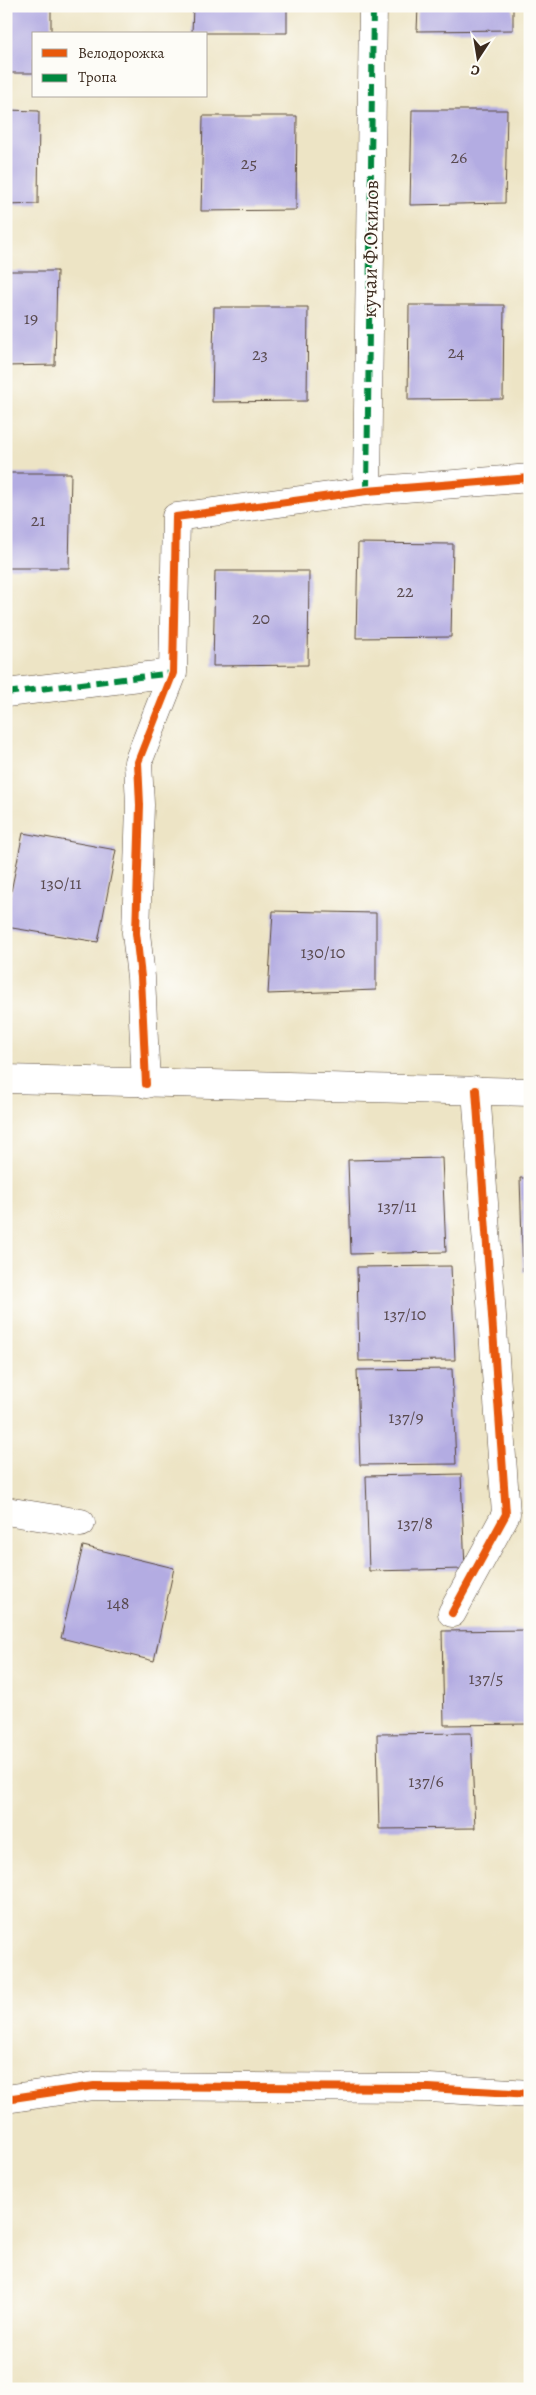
<svg xmlns="http://www.w3.org/2000/svg" width="536" height="2395" font-family="Alegreya,serif">
	<rect width="100%" height="100%" fill="#fdfcf7"/>
	<filter id="ink" filterUnits="userSpaceOnUse"><feTurbulence type="fractalNoise" baseFrequency=".02" numOctaves="2"/><feDisplacementMap in="SourceGraphic" scale="10" xChannelSelector="R" yChannelSelector="G"/><feConvolveMatrix kernelMatrix="1 2 1 2 8 2 1 2 1" color-interpolation-filters="sRGB"/></filter>
	<filter id="wash" filterUnits="userSpaceOnUse"><feTurbulence type="fractalNoise" baseFrequency=".0096" numOctaves="4" result="noise"/><feDisplacementMap in="SourceGraphic" scale="20" xChannelSelector="R" yChannelSelector="G"/><feGaussianBlur stdDeviation="1.12" result="paint"/><feColorMatrix in="noise" values="0 0 0 0 0 0 0 0 0 0 0 0 0 0 0 0 0 1.4 0 .05"/><feComposite in="paint" operator="in"/></filter>
	<g filter="url(#wash)">
		<rect width="100%" height="100%" fill="#ede4c5"/>
		<g id="blocks">
			<path fill="#b3ace2" d="M 6,6 L 51,6 L 51,34 L 34,34 L 34,73 L 6,73 Z
				M 193,6 L 287,6 L 287,33 L 192,33 Z
				M 418,6 L 513,6 L 513,30 L 417,31 Z
				M 6,110 L 39,111 L 38,204 L 6,205 Z
				M 412,110 L 507,110 L 505,203 L 410,205 Z
				M 203,116 L 297,116 L 296,210 L 201,211 Z
				M 6,271 L 57,271 L 55,365 L 6,366 Z
				M 409,305 L 504,305 L 503,399 L 408,400 Z
				M 214,307 L 308,307 L 307,401 L 212,402 Z
				M 6,473 L 71,473 L 69,568 L 6,568 Z
				M 358,543 L 453,544 L 451,637 L 356,638 Z
				M 215,571 L 309,571 L 308,665 L 213,666 Z
				M 23,833 L 116,850 L 98,942 L 6,927 L 6,916 Z
				M 273,911 L 376,913 L 376,990 L 268,994 Z
				M 442,1158 L 446,1252 L 351,1254 L 348,1160 Z
				M 520,1178 L 530,1178 L 530,1272 L 523,1272 Z
				M 451,1266 L 455,1360 L 359,1361 L 357,1267 Z
				M 452,1369 L 456,1464 L 360,1465 L 357,1370 Z
				M 461,1474 L 465,1569 L 369,1571 L 366,1476 Z
				M 527,1508 L 530,1508 L 530,1551 L 528,1551 Z
				M 83,1546 L 174,1568 L 154,1661 L 61,1638 Z
				M 530,1630 L 530,1724 L 444,1725 L 442,1631 Z
				M 471,1733 L 475,1828 L 379,1829 L 377,1734 Z"/>
		</g>
	</g>
	<g filter="url(#ink)">
		<use href="#blocks" fill-opacity="0" stroke="#564637" stroke-width="1"/>
		<g fill="none" stroke-linecap="round" stroke-linejoin="round">
			<defs>
				<path id="minor" d="M 367,491 L 373,6
					M 6,693 L 173,673
					M 146,1084 L 141,977 L 136,933 L 140,805 L 138,762 L 173,673 L 176,517 L 367,491 L 530,478
					M 6,1511 L 81,1523
					M 452,1613 L 506,1514 L 476,1090
					M 6,2099 L 94,2086 L 429,2088 L 530,2094"/>
				<path id="secondary" d="M 6,1079 L 530,1092"/>
			</defs>
			<use href="#minor" stroke="#564637" stroke-width="29"/>
			<use href="#secondary" stroke="#564637" stroke-width="29"/>
			<use href="#minor" stroke="#fff" stroke-width="28"/>
			<use href="#secondary" stroke="#fff" stroke-width="28"/>
			<path stroke="#00873e" stroke-width="6" stroke-dasharray="12 6" stroke-linecap="butt" d="M 367,491 L 373,6
				M 6,693 L 173,673"/>
			<defs>
				<path id="cycleway" d="M 146,1084 L 141,977 L 136,933 L 140,805 L 138,762 L 173,673 L 176,517 L 367,491 L 530,478
					M 452,1613 L 506,1514 L 476,1090
					M 6,2099 L 94,2086 L 429,2088 L 530,2094"/>
			</defs>
			<use href="#cycleway" stroke="#fdfcf7" stroke-width="11"/>
			<use href="#cycleway" stroke="#e8590c" stroke-width="8"/>
		</g>
	</g>
	<g text-anchor="middle" stroke-width="4" stroke-linejoin="round" paint-order="stroke">
		<g font-size="18" fill="#594a4f">
			<text x="459" y="163">26</text>
			<text x="249" y="169">25</text>
			<text x="31" y="324">19</text>
			<text x="456" y="358">24</text>
			<text x="260" y="360">23</text>
			<text x="38" y="526">21</text>
			<text x="405" y="597">22</text>
			<text x="261" y="624">20</text>
			<text x="61" y="889">130/11</text>
			<text x="323" y="958">130/10</text>
			<text x="397" y="1212">137/11</text>
			<text x="405" y="1320">137/10</text>
			<text x="406" y="1423">137/9</text>
			<text x="415" y="1529">137/8</text>
			<text x="118" y="1609">148</text>
			<text x="486" y="1684">137/5</text>
			<text x="426" y="1787">137/6</text>
		</g>
		<g font-size="20" fill="#3b2a1e" stroke="#fdfcf7">
			<text transform="translate(370 249) rotate(-89)" y="7">кучаи Ф.Окилов</text>
		</g>
	</g>
	<rect width="536" height="2395" fill="none" stroke="#fdfcf7" stroke-width="25"/>
	<rect x="32" y="32" width="175" height="65" fill="#fdfcf7" stroke="#afa8a0"/>
	<rect x="42" y="49" width="25" height="8" fill="#e8590c" stroke="#afa8a0"/>
	<text x="78" y="58" font-size="15" fill="#3b2a1e">Велодорожка</text>
	<rect x="42" y="74" width="25" height="8" fill="#00873e" stroke="#afa8a0"/>
	<text x="78" y="82" font-size="15" fill="#3b2a1e">Тропа</text>
	<g transform="translate(478 58) rotate(192)" stroke="#fdfcf7" stroke-width="4" paint-order="stroke">
	<path d="M0-4L9 19L0 12L-9 19Z" fill="#3b2a1e"/>
	<text y="-8" font-size="14" font-weight="bold" text-anchor="middle" fill="#3b2a1e">С</text>
	</g>
</svg>
